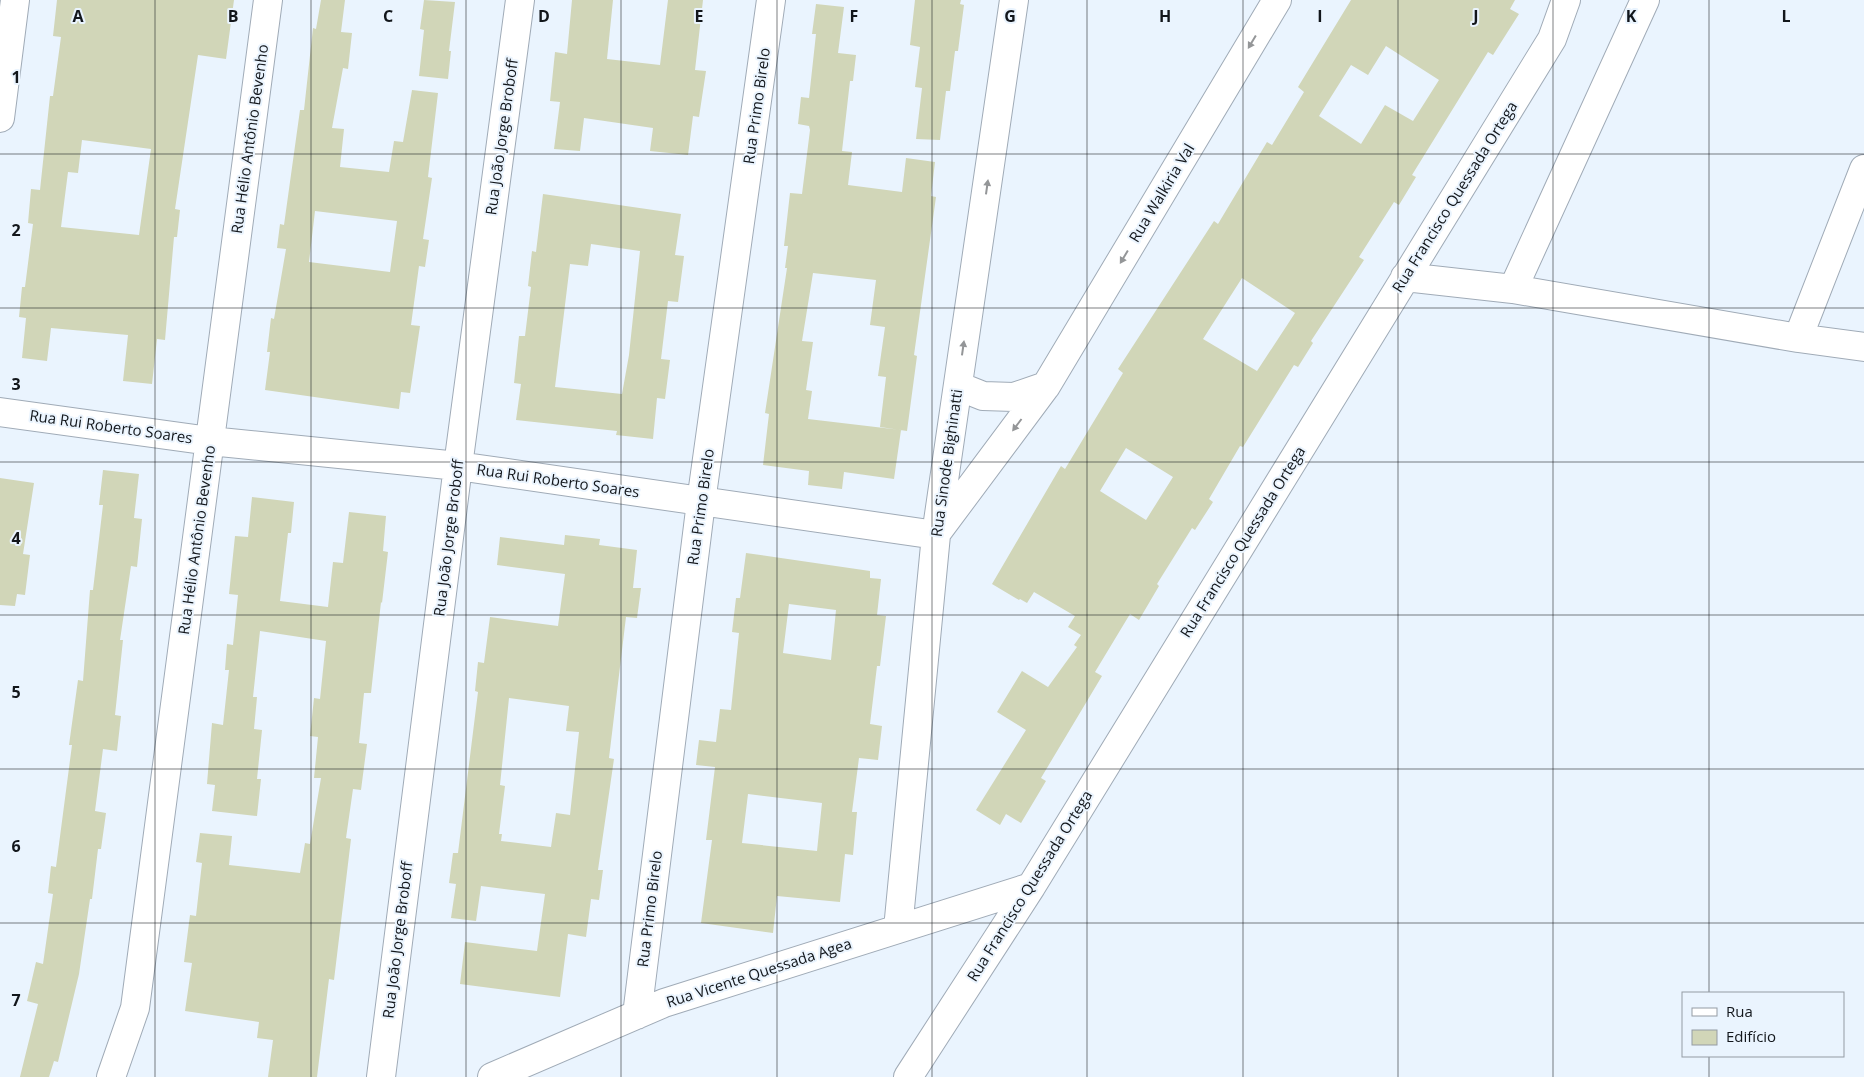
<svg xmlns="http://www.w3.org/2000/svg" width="1864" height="1077" font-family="'Open Sans',sans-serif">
	<rect width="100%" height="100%" fill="#eaf4fe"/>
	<path fill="#d1d6b8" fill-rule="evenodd" d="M 57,0 L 234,0 L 226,59 L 198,55 L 175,209 L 180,210 L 177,237 L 174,237 L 165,340 L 157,339 L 152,384 L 123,381 L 128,335 L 51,328 L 47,361 L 22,358 L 26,318 L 19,317 L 22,287 L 25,287 L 33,224 L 28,223 L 31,189 L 40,190 L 50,96 L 53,96 L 61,37 L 53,36 ZM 82,140 L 151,149 L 139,235 L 61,227 L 68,172 L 78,173 Z
		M 321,0 L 345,0 L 341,32 L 352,33 L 348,69 L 343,68 L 332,128 L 344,129 L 340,167 L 389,172 L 394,141 L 403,142 L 412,90 L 438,93 L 428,177 L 432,178 L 423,239 L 429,240 L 425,267 L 419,266 L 411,325 L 420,326 L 410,393 L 401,392 L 399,409 L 265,390 L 270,352 L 267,352 L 271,318 L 274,319 L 286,249 L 277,248 L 280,224 L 284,225 L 300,110 L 304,110 L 313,28 L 316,29 ZM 315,211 L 397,221 L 390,272 L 309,262 Z
		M 424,0 L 455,2 L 449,51 L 451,51 L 448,79 L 419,76 L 424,30 L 420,29 Z
		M 572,0 L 613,0 L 607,59 L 660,65 L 668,0 L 703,0 L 695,70 L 706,71 L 699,117 L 693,116 L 688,155 L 650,151 L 653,128 L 584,118 L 580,151 L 554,149 L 560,102 L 550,101 L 555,52 L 567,54 Z
		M 915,0 L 961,0 L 960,4 L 964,5 L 958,51 L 955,51 L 950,91 L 946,91 L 940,140 L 916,139 L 922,88 L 915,87 L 920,47 L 910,45 Z
		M 1351,0 L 1515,0 L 1510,9 L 1519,14 L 1493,55 L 1488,52 L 1412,175 L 1416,177 L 1399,205 L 1394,202 L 1359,257 L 1364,260 L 1311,341 L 1313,343 L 1298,367 L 1294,365 L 1243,447 L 1240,446 L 1209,499 L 1213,502 L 1195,530 L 1192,528 L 1157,584 L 1159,586 L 1139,620 L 1130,614 L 1095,672 L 1102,676 L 1041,778 L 1046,781 L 1021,823 L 1006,814 L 1000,825 L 976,810 L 1026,730 L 997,712 L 1022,671 L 1048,687 L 1077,647 L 1074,645 L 1081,635 L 1068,627 L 1075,616 L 1034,592 L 1027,603 L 1020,599 L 1019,600 L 992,584 L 1061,466 L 1065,469 L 1123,373 L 1118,369 L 1214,221 L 1218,224 L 1267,142 L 1272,145 L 1304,92 L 1298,87 ZM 1386,46 L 1439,80 L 1413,121 L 1385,105 L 1361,144 L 1319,116 L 1351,65 L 1368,75 ZM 1242,278 L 1295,313 L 1257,371 L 1203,339 ZM 1126,448 L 1173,477 L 1146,520 L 1100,491 Z
		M 816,4 L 844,7 L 838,53 L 856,55 L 853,81 L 850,81 L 842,151 L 852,152 L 848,185 L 902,192 L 906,158 L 935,162 L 931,196 L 936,197 L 914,355 L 917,356 L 907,431 L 880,427 L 886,377 L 878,376 L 885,327 L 870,325 L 876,280 L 813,273 L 802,341 L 813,342 L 806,390 L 812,391 L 808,419 L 901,430 L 894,479 L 844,472 L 842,489 L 808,485 L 809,471 L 763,465 L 769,414 L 765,413 L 787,268 L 785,268 L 788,246 L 784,246 L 790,193 L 802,194 L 810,130 L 809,126 L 798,124 L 801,97 L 809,98 L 816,34 L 812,34 Z
		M 543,194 L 681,214 L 675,255 L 684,256 L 678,302 L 668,301 L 661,359 L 670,360 L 665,399 L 657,398 L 653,439 L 616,435 L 617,431 L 516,420 L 521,384 L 514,383 L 519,336 L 525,336 L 531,287 L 528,286 L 532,251 L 536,252 ZM 591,244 L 640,251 L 629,355 L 622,394 L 555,387 L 570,264 L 588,266 Z
		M 103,470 L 139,474 L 134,518 L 142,519 L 137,567 L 131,566 L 120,640 L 123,640 L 115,715 L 121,716 L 117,751 L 103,749 L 95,811 L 106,813 L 101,849 L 98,849 L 92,899 L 90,899 L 79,974 L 58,1062 L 54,1061 L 49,1077 L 20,1077 L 38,1004 L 27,1001 L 36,962 L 43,964 L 53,894 L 48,893 L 51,866 L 56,867 L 72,745 L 69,745 L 78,680 L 83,681 L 90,590 L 93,590 L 103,505 L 99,505 Z
		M 0,478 L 34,483 L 23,554 L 30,555 L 25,595 L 17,594 L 15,606 L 0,605 Z
		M 252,497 L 294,502 L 291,533 L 288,533 L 280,601 L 328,607 L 333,562 L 343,563 L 349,512 L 386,516 L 383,551 L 388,552 L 382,603 L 381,602 L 371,693 L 364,693 L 359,743 L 367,744 L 361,790 L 353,789 L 346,838 L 351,839 L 334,980 L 329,979 L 317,1077 L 268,1077 L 273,1040 L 257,1038 L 259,1022 L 185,1011 L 192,963 L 184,962 L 190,915 L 196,916 L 202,863 L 196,862 L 200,833 L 232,836 L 229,865 L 300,873 L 305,843 L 310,844 L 321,778 L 314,778 L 318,737 L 310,736 L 314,698 L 320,699 L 326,641 L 260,631 L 253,697 L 257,697 L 254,729 L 262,730 L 257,779 L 261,779 L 257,816 L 212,811 L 215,785 L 207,784 L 212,723 L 223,725 L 229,670 L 225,670 L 227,644 L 233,645 L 238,595 L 229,594 L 235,536 L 248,537 Z
		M 565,535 L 600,539 L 599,545 L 637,550 L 633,588 L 641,588 L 637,618 L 626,617 L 609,758 L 614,759 L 598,870 L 603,870 L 599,900 L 591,899 L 586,937 L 568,934 L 560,997 L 460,984 L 465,942 L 537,951 L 545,894 L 481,886 L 476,921 L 451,918 L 456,884 L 449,883 L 453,853 L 458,853 L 478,692 L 475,691 L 478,662 L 484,663 L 490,617 L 558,626 L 565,574 L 497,565 L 500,537 L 564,545 ZM 509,698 L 569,706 L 566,731 L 579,732 L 570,815 L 556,813 L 551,847 L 501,841 L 502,834 L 499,834 L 505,786 L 500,785 Z
		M 746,553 L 870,571 L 870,578 L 881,579 L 877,615 L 886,616 L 880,666 L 877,666 L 870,724 L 882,726 L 878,760 L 859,758 L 852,812 L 857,812 L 853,855 L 845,854 L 840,902 L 777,896 L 773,933 L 701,923 L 712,840 L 706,840 L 715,767 L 696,765 L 699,740 L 716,742 L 720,709 L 731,710 L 739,633 L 732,632 L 736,598 L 740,598 ZM 789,604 L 836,610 L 831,660 L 783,653 ZM 748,794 L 822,803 L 817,851 L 742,843 Z"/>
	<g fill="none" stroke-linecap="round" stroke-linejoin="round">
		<defs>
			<path id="minor" d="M 0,118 L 15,0
				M 1405,277 L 1513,289 L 1798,338 L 1864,347
				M 1513,289 L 1645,0
				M 1798,338 L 1864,169
				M 958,386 L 983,396 L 1014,397 L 1046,386
				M 0,412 L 210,441 L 458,466 L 936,535
				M 938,531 L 1046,386 L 1277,0
				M 898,929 L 936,535 L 1014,0
				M 637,1015 L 701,502 L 771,0
				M 111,1077 L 135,1008 L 268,0
				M 381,1077 L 458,466 L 520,0
				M 492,1077 L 664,1003 L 1031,887
				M 908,1077 L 1031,887 L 1552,39 L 1566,0"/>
		</defs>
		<use href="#minor" stroke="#a0abb7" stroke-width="30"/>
		<use href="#minor" stroke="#fff" stroke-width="28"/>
	</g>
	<defs><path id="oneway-solid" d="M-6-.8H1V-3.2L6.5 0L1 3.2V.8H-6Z" transform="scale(1.25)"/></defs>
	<g fill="#949698">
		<use href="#oneway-solid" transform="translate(1252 42) rotate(121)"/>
		<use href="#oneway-solid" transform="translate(987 187) rotate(-82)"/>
		<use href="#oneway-solid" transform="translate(1124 257) rotate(121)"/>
		<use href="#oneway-solid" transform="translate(963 348) rotate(-82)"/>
		<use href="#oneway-solid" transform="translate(1017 425) rotate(127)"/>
	</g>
	<path fill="none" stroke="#12161b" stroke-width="1" stroke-opacity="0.55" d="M 155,0 L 155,1077M 311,0 L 311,1077M 466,0 L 466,1077M 621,0 L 621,1077M 777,0 L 777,1077M 932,0 L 932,1077M 1087,0 L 1087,1077M 1243,0 L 1243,1077M 1398,0 L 1398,1077M 1553,0 L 1553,1077M 1709,0 L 1709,993M 0,154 L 1864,154M 0,308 L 1864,308M 0,462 L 1864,462M 0,615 L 1864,615M 0,769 L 1864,769M 0,923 L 1864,923M 1709,1056 L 1709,1077"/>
	<g text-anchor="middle" stroke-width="4" stroke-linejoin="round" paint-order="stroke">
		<g font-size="15" fill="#12161b" stroke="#eaf4fe">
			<text transform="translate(757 106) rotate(-82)" y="5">Rua Primo Birelo</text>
			<text transform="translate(502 137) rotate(-82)" y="5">Rua João Jorge Broboff</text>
			<text transform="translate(250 139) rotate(-82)" y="5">Rua Hélio Antônio Bevenho</text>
			<text transform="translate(1162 193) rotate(-59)" y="5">Rua Walkiria Val</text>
			<text transform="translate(1455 197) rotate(-58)" y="5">Rua Francisco Quessada Ortega</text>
			<text transform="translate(111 427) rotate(8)" y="5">Rua Rui Roberto Soares</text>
			<text transform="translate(947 463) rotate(-82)" y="5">Rua Sinode Bighinatti</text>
			<text transform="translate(558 481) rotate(8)" y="5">Rua Rui Roberto Soares</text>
			<text transform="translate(701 507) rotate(-82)" y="5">Rua Primo Birelo</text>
			<text transform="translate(449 538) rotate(-83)" y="5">Rua João Jorge Broboff</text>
			<text transform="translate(197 540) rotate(-82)" y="5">Rua Hélio Antônio Bevenho</text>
			<text transform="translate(1243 542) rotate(-58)" y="5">Rua Francisco Quessada Ortega</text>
			<text transform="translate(1030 886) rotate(-58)" y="5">Rua Francisco Quessada Ortega</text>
			<text transform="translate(650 909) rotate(-83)" y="5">Rua Primo Birelo</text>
			<text transform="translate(398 940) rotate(-83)" y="5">Rua João Jorge Broboff</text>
			<text transform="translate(759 973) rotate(-18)" y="5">Rua Vicente Quessada Agea</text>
		</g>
	</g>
	<g font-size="16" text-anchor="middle" font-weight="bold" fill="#12161b" stroke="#eaf4fe" stroke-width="4" stroke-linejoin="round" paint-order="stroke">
		<text x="78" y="22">A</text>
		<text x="233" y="22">B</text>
		<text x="388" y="22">C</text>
		<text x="544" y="22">D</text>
		<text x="699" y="22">E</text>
		<text x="854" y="22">F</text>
		<text x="1010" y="22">G</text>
		<text x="1165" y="22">H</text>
		<text x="1320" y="22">I</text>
		<text x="1476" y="22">J</text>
		<text x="1631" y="22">K</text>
		<text x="1786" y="22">L</text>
		<text x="16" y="83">1</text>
		<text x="16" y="236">2</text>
		<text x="16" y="390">3</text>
		<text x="16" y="544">4</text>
		<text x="16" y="698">5</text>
		<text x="16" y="852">6</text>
		<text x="16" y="1006">7</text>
	</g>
	<rect x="1682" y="992" width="162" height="65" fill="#eaf4fe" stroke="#949ba3"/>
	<rect x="1692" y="1008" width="25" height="8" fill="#ffffff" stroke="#949ba3"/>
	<text x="1726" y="1017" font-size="15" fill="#12161b">Rua</text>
	<rect x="1692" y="1030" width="25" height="15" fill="#d1d6b8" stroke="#949ba3"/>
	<text x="1726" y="1042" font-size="15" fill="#12161b">Edifício</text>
</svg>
